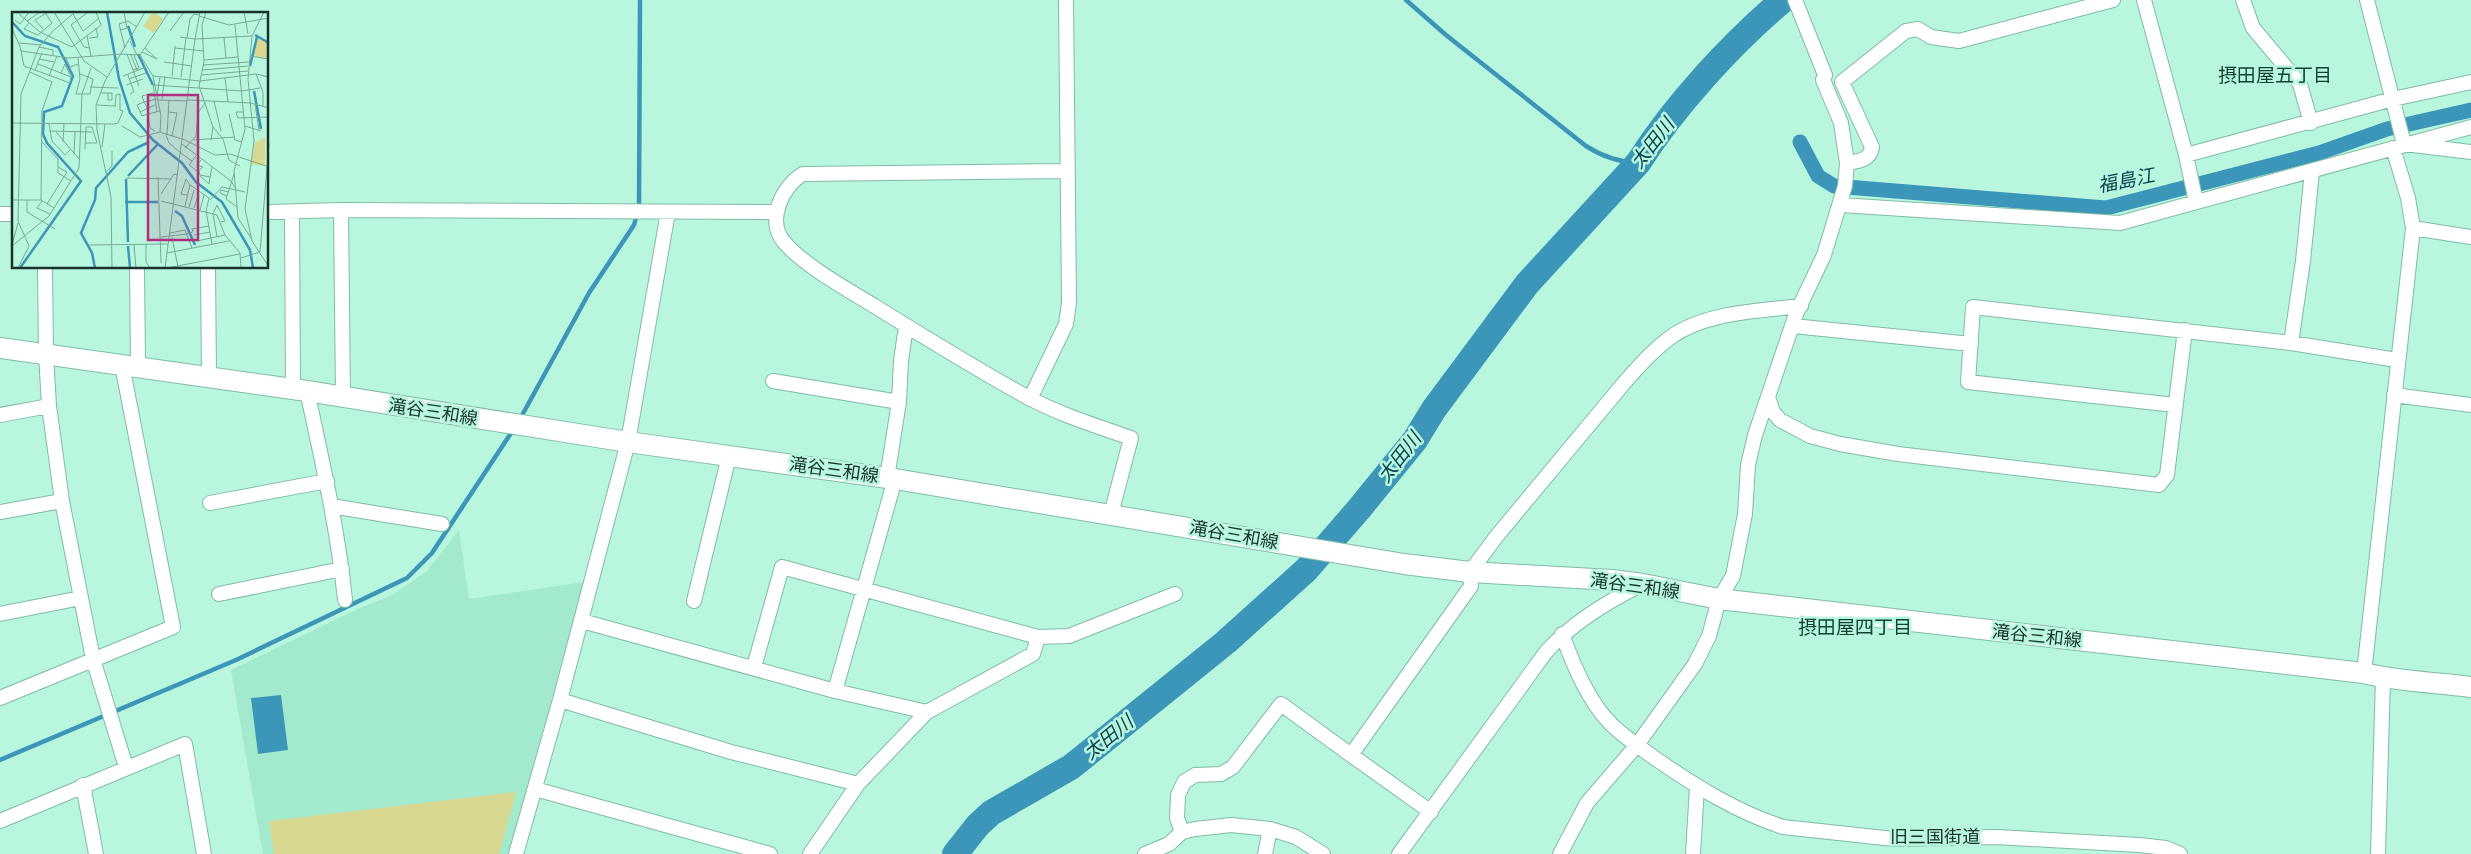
<svg xmlns="http://www.w3.org/2000/svg" width="2471" height="854" font-family="Roboto,'Noto Sans JP',sans-serif">
	<rect width="100%" height="100%" fill="#b8f7de"/>
	<path fill="#a3e9ce" d="M 459,530 L 469,599 L 585,582 L 508,854 L 263,854 L 231,670 L 353,611 L 392,595 L 427,571 Z"/>
	<path fill="#d8d891" d="M 516,792 L 499,854 L 274,854 L 269,821 Z"/>
	<path fill="#3c96ba" d="M 281,695 L 288,750 L 258,754 L 251,698 Z"/>
	<g fill="none" stroke-linecap="round" stroke-linejoin="round">
		<path stroke="#3c96ba" stroke-width="4.5" d="M 1406,0 L 1446,35 L 1586,146 C 1603,157 1618,162 1638,163
			M 520,419 L 589,293 L 634,225 L 639,207 L 640,0
			M 0,760 L 236,660 L 407,578 L 432,553 L 513,430"/>
		<path stroke="#3c96ba" stroke-width="15" d="M 1800,142 L 1818,176 L 1834,186 L 2106,208 L 2319,153 L 2387,129 L 2471,110"/>
		<path stroke="#3c96ba" stroke-width="26" d="M 955,854 L 978,825 L 991,813 L 1071,767 L 1226,642 L 1306,570 L 1359,509 L 1415,440 L 1434,409 L 1527,284 L 1638,163 C 1675,105 1731,44 1783,0"/>
		<defs>
			<path id="street" d="M 2144,0 L 2186,155 L 2196,202
				M 2243,0 L 2253,28 L 2300,84 L 2311,123
				M 2367,0 L 2404,144
				M 2413,145 L 2471,152
				M 2186,155 L 2393,99 L 2471,82
				M 1847,163 C 1858,161 1870,161 1872,147 L 1842,82 L 1906,31 L 1918,29 L 1931,37 L 1959,41 L 2113,0
				M 1068,171 L 803,174 C 782,186 766,221 784,242 C 803,265 850,291 876,307 C 926,338 977,370 1029,398 C 1061,415 1097,426 1131,438 L 1111,514
				M 1841,205 L 2120,223 L 2471,127
				M 341,210 L 343,397
				M 268,212 L 341,210 L 776,212
				M 292,212 L 293,390
				M 0,214 L 14,214
				M 2413,228 L 2471,237
				M 45,268 L 46,354 L 49,406 L 62,501 L 93,659 L 126,767
				M 137,268 L 138,367
				M 208,268 L 209,377
				M 1793,326 L 1971,344
				M 2291,343 L 2303,261 L 2312,171
				M 773,381 L 899,402
				M 307,391 C 322,460 338,530 345,600
				M 2394,395 L 2471,405
				M 1768,397 L 1773,412 L 1780,420 L 1810,436 L 1840,444 L 1898,454 L 2159,485 L 2167,475 L 2185,330
				M 1030,399 L 1066,324 L 1069,303 L 1066,0
				M 2175,405 L 1968,382 L 1973,307 L 2291,343 L 2397,360
				M 0,415 L 49,406
				M 887,478 L 899,402 L 901,361 L 906,326
				M 210,503 L 327,481
				M 331,506 L 442,524
				M 0,512 L 62,501
				M 219,594 L 342,569
				M 694,601 L 729,456
				M 0,614 L 81,598
				M 582,621 L 835,691 L 927,712 L 858,784 L 810,854
				M 1562,634 C 1573,664 1588,701 1611,724 C 1624,737 1641,748 1656,759 C 1695,786 1737,812 1783,827 L 1894,839 L 1996,837 L 2139,845 L 2166,848 L 2180,854
				M 1038,637 L 1069,636 L 1175,594
				M 754,667 L 782,567 L 1038,637 L 1033,654 L 927,712
				M 2364,673 L 2413,228 L 2408,198 L 2393,148
				M 835,691 L 895,479
				M 0,698 L 173,627 L 122,365
				M 560,700 L 731,752 L 858,784
				M 83,785 L 96,854
				M 535,789 L 770,854
				M 1431,812 L 1351,755 L 1471,586 L 1470,572 L 1496,537 L 1624,383 C 1638,367 1653,350 1671,337 C 1706,312 1759,311 1801,306
				M 0,821 L 185,744 L 204,854
				M 1182,832 L 1177,818 L 1178,795 L 1184,782 L 1195,775 L 1221,774 L 1233,767 L 1281,704 L 1351,755
				M 516,854 L 560,700 L 628,442 L 668,212
				M 1145,854 L 1169,844 L 1182,832 L 1195,829 L 1231,825 L 1270,829
				M 1265,854 L 1270,829 L 1296,837 L 1323,854
				M 1399,854 L 1546,652 C 1572,623 1608,601 1643,584
				M 1560,854 L 1587,803 L 1637,745 L 1695,664 L 1709,636 L 1719,599 L 1733,576 L 1745,514 L 1748,465 L 1755,435 L 1796,314 L 1824,255 L 1845,186 L 1847,163 L 1841,123 L 1823,80 L 1825,75 L 1795,0
				M 1693,854 L 1697,787
				M 2378,854 L 2383,678"/>
			<path id="secondary" d="M 0,348 L 307,391 L 628,442 L 895,479 L 1404,564 L 1470,572 L 1612,580 L 1643,584 L 1719,599 L 2364,673 C 2400,682 2435,682 2471,687"/>
		</defs>
		<use href="#street" stroke="#7fbca4" stroke-width="16"/>
		<use href="#secondary" stroke="#7fbca4" stroke-width="22"/>
		<use href="#street" stroke="#fff" stroke-width="14"/>
		<use href="#secondary" stroke="#fff" stroke-width="20"/>
	</g>
	<g text-anchor="middle" stroke-width="5" stroke-linejoin="round" paint-order="stroke">
		<g font-size="18" fill="#1b332a" stroke="#b8f7de">
			<text transform="translate(433 412) rotate(9)" y="6">滝谷三和線</text>
			<text transform="translate(834 470) rotate(8)" y="6">滝谷三和線</text>
			<text transform="translate(1234 535) rotate(10)" y="6">滝谷三和線</text>
			<text transform="translate(1635 586) rotate(8)" y="6">滝谷三和線</text>
			<text transform="translate(2037 636) rotate(6)" y="6">滝谷三和線</text>
			<text x="1935" y="843">旧三国街道</text>
		</g>
		<g font-size="19" fill="#134233" stroke="#b8f7de">
			<text x="2275" y="82">摂田屋五丁目</text>
			<text x="1855" y="634">摂田屋四丁目</text>
		</g>
		<g font-size="19" font-style="italic" fill="#0d4154" stroke="#b8f7de">
			<text transform="translate(1652 143) rotate(-52)" y="7">太田川</text>
			<text transform="translate(2126 180) rotate(-11)" y="7">福島江</text>
			<text transform="translate(1399 457) rotate(-52)" y="7">太田川</text>
			<text transform="translate(1108 737) rotate(-39)" y="7">太田川</text>
		</g>
	</g>
	<g transform="translate(12 12)">
		<rect width="256" height="256" fill="#b8f7de"/>
		<path d="M 141,0 L 151,7 L 142,21 L 131,14 ZM 245,26 L 256,31 L 256,46 L 242,44 ZM 253,125 L 253,154 L 239,152 L 243,131 Z" fill="#d8d891"/>
		<path fill="none" stroke="#3c96ba" stroke-width="2.5" d="M 95,0 L 107,67 L 118,101 L 141,128 L 170,151 L 184,170 L 210,190 L 238,238 L 241,256M 0,10 L 13,24 L 46,35 L 61,64 L 50,94 L 32,100 L 31,122 L 35,131 L 69,169 L 8,256M 116,14 L 123,35M 243,23 L 257,31M 126,42 L 141,73M 238,54 L 245,25M 242,79 L 249,117M 116,164 L 146,132M 114,167 L 116,230M 113,190 L 146,190M 163,199 L 170,204 L 183,233M 116,234 L 118,256M 83,256 L 80,241 L 69,221 L 83,188 L 84,176 L 116,140 L 135,131"/>
		<path fill="none" stroke="#79a996" stroke-width="1" d="M 42,0 L 72,49 L 95,65M 76,0 L 59,13 L 72,35 L 78,36M 194,0 L 190,13 L 192,50 L 187,74 L 201,115 L 199,128M 232,0 L 236,22M 7,2 L 28,20 L 60,35 L 89,13 L 84,0M 61,2 L 71,19 L 86,7M 187,4 L 217,13 L 257,6M 3,8 L 8,12 L 17,0M 15,9 L 28,0M 17,11 L 12,17 L 26,23 L 40,11 L 34,2M 223,13 L 233,117 L 222,159 L 226,206 L 239,226M 0,17 L 8,34 L 12,54 L 58,71 L 59,65 L 53,52 L 49,61M 31,17 L 23,8 L 36,0M 108,18 L 115,16 L 112,0M 158,19 L 172,0M 75,24 L 79,44M 240,24 L 236,67 L 242,129 L 233,197 L 240,229 L 257,255M 168,25 L 183,27 L 188,0M 77,26 L 86,25 L 84,16M 175,26 L 178,7 L 182,2 L 187,3M 212,26 L 214,46M 118,29 L 125,43M 7,31 L 29,33M 27,35 L 41,38 L 41,44M 113,36 L 107,12 L 116,9 L 125,15M 163,36 L 192,39M 9,39 L 57,46 L 108,42 L 128,43 L 157,0M 130,40 L 145,47 L 133,36M 115,42 L 127,74M 119,43 L 125,58M 128,43 L 141,64 L 149,104 L 148,120M 238,44 L 257,47M 54,46 L 58,55 L 66,52M 66,46 L 68,67 L 64,82 L 78,82 L 81,67 L 68,62M 27,47 L 42,50M 192,48 L 226,45M 152,50 L 180,54M 26,52 L 59,65M 191,53 L 237,50M 23,58 L 30,41M 121,58 L 127,56 L 122,43M 191,58 L 236,54M 18,60 L 40,70 L 30,99 L 29,188 L 42,196M 244,62 L 251,80 L 251,94M 116,63 L 122,80 L 118,82M 189,63 L 236,59M 37,64 L 45,44M 111,64 L 134,55M 141,64 L 188,69 L 244,62 L 257,65M 160,64 L 163,34M 169,65 L 174,26M 213,66 L 216,90M 117,67 L 134,61M 141,72 L 145,100M 114,73 L 131,67M 142,73 L 230,79 L 248,76M 78,75 L 106,76M 88,81 L 100,81 L 100,88 L 96,88 L 96,81M 141,81 L 130,84 L 132,90 L 135,95 L 136,102 L 130,104 L 125,93 L 132,90 L 145,87M 145,84 L 148,65M 150,87 L 153,64M 145,88 L 176,89M 176,88 L 239,91 L 257,96M 202,89 L 209,119M 243,92 L 247,118M 84,93 L 104,94M 128,100 L 143,93M 156,100 L 165,101 L 160,124M 232,100 L 224,100 L 226,106 L 257,105M 217,102 L 223,128 L 230,130M 0,111 L 102,112 L 106,111 L 111,99 L 108,98 L 108,82 L 104,83 L 103,94M 37,112 L 40,129 L 53,143 L 58,138M 110,114 L 128,125 L 148,120 L 173,128 L 203,143 L 218,142 L 257,155M 233,114 L 249,119M 201,115 L 211,127 L 217,148 L 228,154M 37,119 L 80,120M 143,119 L 138,116 L 136,102 L 148,99M 44,120 L 68,148M 154,123 L 157,131 L 170,142 L 180,149 L 184,144M 155,123 L 157,88M 182,128 L 223,125M 30,130 L 46,147 L 46,161 L 59,169M 51,130 L 52,112M 170,132 L 219,169 L 224,177M 90,135 L 93,112M 173,136 L 184,124 L 186,101 L 193,91M 73,137 L 74,115 L 80,115 L 85,131 L 73,131M 62,142 L 63,120M 180,149 L 177,153 L 185,159M 185,153 L 188,163 L 198,165 L 200,155M 186,159 L 191,155 L 185,153 L 189,148M 94,160 L 100,154 L 100,139M 222,162 L 214,187 L 225,195M 188,164 L 197,172 L 198,165M 146,165 L 149,251M 114,166 L 160,167M 149,182 L 162,162 L 166,163M 175,183 L 169,182 L 174,167 L 178,173M 215,184 L 208,181 L 209,178 L 216,180M 0,188 L 29,188M 15,188 L 15,200 L 43,217M 198,188 L 210,175 L 233,180M 30,189 L 25,196 L 38,202M 149,189 L 205,203 L 213,223 L 228,241 L 229,256M 35,192 L 55,160 L 46,155M 173,194 L 178,173 L 197,186 L 194,199 L 200,232M 177,195 L 182,178M 182,196 L 187,181M 188,198 L 192,183M 158,221 L 173,218 L 180,236M 182,223 L 198,220M 149,225 L 175,222 L 181,220 L 180,217 L 197,214M 160,225 L 166,255M 205,225 L 201,202 L 205,193 L 213,209 L 209,210M 185,229 L 213,223M 134,232 L 134,250 L 138,256M 0,233 L 6,211M 76,233 L 156,232M 122,233 L 124,256M 0,234 L 37,204 L 67,156 L 70,82 L 79,56M 155,241 L 217,229M 229,246 L 248,240 L 257,132M 6,256 L 17,234 L 6,209 L 9,82 L 27,35 L 41,19 L 63,0M 100,256 L 99,185 L 85,118 L 84,93 L 93,69 L 133,0M 153,256 L 183,27 L 240,24 L 252,0M 155,256 L 228,242"/>
		<path fill="#b0307d" fill-opacity="0.15" stroke="#b0307d" stroke-width="2.5" d="M 136,83 L 186,83 L 186,228 L 136,228 Z"/>
		<rect width="256" height="256" fill="none" stroke="#1b332a" stroke-width="2.5"/>
	</g>
</svg>
